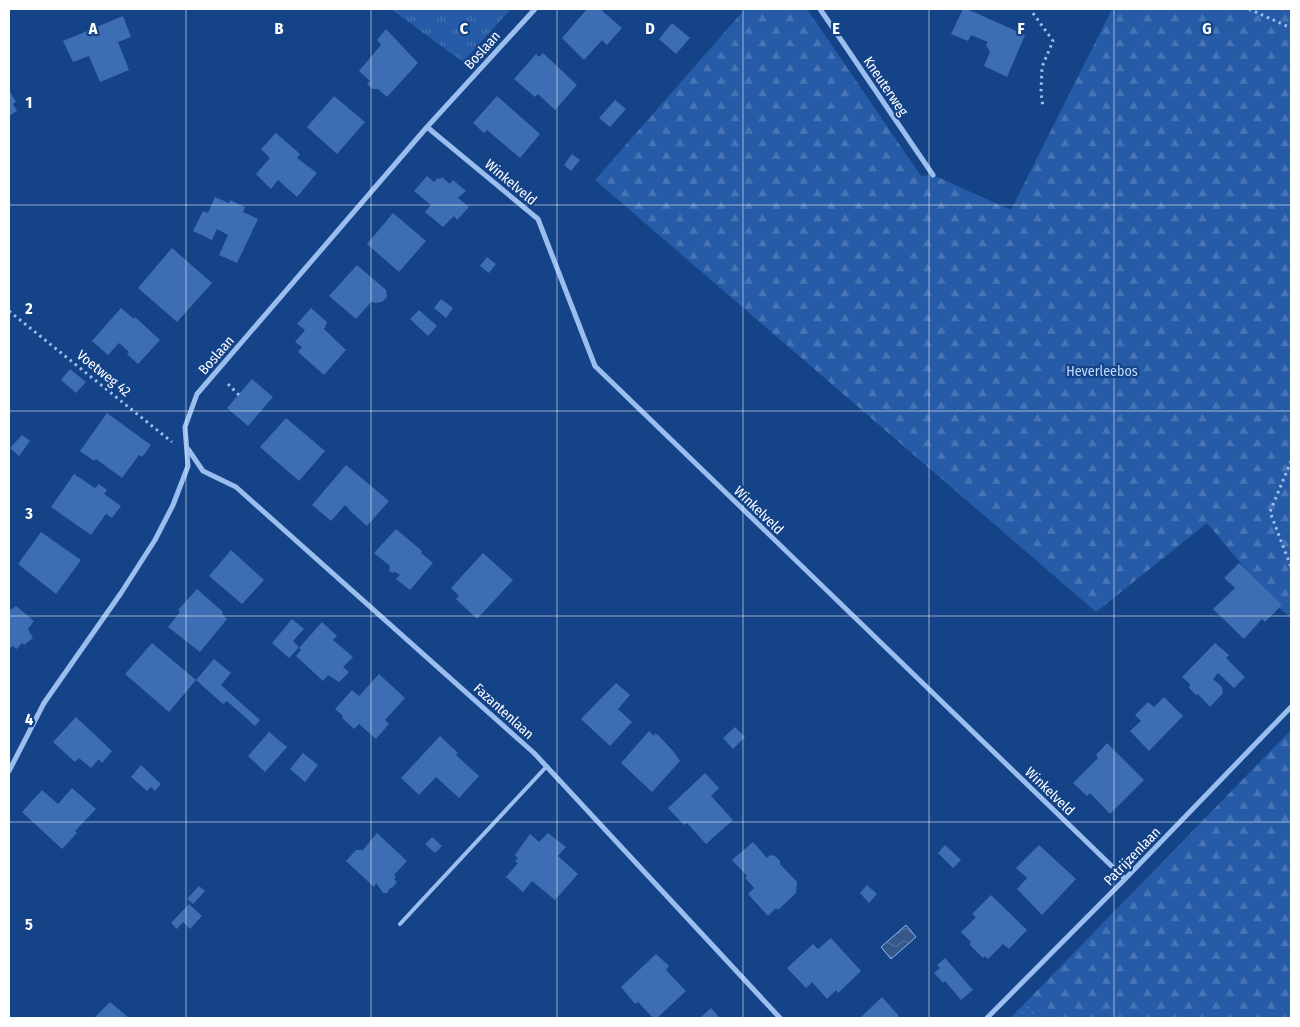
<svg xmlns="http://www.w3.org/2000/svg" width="1300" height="1027" font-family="'Fira Sans Condensed',sans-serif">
	<defs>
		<pattern id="grass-tufts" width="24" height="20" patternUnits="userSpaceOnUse" patternTransform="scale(1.25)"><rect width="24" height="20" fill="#265ca7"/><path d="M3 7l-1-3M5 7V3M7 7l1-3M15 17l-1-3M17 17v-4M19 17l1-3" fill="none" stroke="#4774b4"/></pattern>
		<pattern id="forest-firs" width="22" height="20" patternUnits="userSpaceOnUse" patternTransform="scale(1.25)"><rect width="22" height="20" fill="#265ca7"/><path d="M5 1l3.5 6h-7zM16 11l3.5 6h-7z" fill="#4774b4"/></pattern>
		<pattern id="garden-dots" width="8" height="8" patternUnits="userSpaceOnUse" patternTransform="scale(1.25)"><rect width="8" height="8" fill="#265ca7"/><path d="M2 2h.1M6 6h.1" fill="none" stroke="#4774b4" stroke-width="1.8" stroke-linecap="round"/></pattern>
		<pattern id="water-waves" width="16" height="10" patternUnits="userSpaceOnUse" patternTransform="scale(1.25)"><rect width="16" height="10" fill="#35578b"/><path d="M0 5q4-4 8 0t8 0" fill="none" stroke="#53709c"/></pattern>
	</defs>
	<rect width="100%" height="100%" fill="#144388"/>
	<path fill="url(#grass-tufts)" d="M 391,9 L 511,9 L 463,62 Z"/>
	<path fill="url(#forest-firs)" d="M 745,9 L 807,9 L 921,176 L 933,175 L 1011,210 L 1112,9 L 1291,9 L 1291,618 L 1274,603 L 1207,523 L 1096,612 L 595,180 Z
		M 1291,730 L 1291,1018 L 1043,1018 L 1025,1003 Z"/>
	<path fill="url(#garden-dots)" d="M 1025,1003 L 1043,1018 L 1010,1018 Z"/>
	<path fill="url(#water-waves)" stroke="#8cb8f2" d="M 906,925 L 916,937 L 891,959 L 881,947 Z"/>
	<path fill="#3d6db2" d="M 587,9 L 600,9 L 622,28 L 607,45 L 602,40 L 584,60 L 562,38 Z
		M 963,9 L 967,9 L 1025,35 L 1007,77 L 984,66 L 990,52 L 986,45 L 988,42 L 971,35 L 968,41 L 951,34 Z
		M 123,16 L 131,37 L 118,42 L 129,70 L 100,82 L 89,56 L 73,62 L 63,41 Z
		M 672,23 L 690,38 L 676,54 L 659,39 Z
		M 386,29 L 418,63 L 387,97 L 378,89 L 373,89 L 367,84 L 370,81 L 359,71 L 381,45 L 377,40 Z
		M 543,53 L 577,85 L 555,110 L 538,94 L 535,97 L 514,79 L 536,54 L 539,57 Z
		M 9,90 L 16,102 L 13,104 L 17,111 L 9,116 Z
		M 334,96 L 365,122 L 337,154 L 307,127 Z
		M 497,96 L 540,134 L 520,158 L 487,130 L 484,133 L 473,123 Z
		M 615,100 L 626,109 L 610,127 L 599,118 Z
		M 276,133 L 300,154 L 297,158 L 317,173 L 297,197 L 278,180 L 271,189 L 256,174 L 270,158 L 261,149 Z
		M 572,154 L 580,160 L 571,171 L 564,165 Z
		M 427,176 L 434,182 L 438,178 L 440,179 L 442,177 L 450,184 L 453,180 L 466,191 L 458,198 L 469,207 L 457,220 L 454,216 L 443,227 L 425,212 L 431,205 L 414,191 Z
		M 215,197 L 229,203 L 230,200 L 245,207 L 243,212 L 258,219 L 237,263 L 219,255 L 228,235 L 217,229 L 212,240 L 193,231 L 203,211 L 208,213 Z
		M 393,213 L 426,241 L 399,272 L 367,244 Z
		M 172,248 L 212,283 L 177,322 L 138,288 Z
		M 487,257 L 496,264 L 489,273 L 480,266 Z
		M 357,265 L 386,290 L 387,297 L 382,302 L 374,303 L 372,301 L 356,319 L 329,296 Z
		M 441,299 L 453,308 L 446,318 L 434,308 Z
		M 121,308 L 134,319 L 135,317 L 160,340 L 138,364 L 127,354 L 129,352 L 119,343 L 108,355 L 92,341 Z
		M 311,308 L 327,322 L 324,329 L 346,350 L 324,375 L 298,352 L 302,347 L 295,342 L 305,330 L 297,324 Z
		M 419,310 L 437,326 L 428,336 L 410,319 Z
		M 70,369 L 86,382 L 76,393 L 61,380 Z
		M 252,379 L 273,397 L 248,426 L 227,408 Z
		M 107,413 L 151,445 L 142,457 L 139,455 L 122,478 L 96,459 L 94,461 L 80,451 Z
		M 286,418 L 325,451 L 299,481 L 260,447 Z
		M 22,435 L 30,441 L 19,456 L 10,448 Z
		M 346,465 L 389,501 L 367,526 L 349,510 L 349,509 L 345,505 L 331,521 L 312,505 Z
		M 74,474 L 95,488 L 99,484 L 107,490 L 104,494 L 121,506 L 112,518 L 106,514 L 91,535 L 51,507 Z
		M 396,529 L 422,551 L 421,553 L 433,563 L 410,590 L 396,579 L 400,575 L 395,572 L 392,573 L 389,570 L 390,566 L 374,553 Z
		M 41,532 L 81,560 L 56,594 L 18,564 Z
		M 231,550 L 264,580 L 242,604 L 209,576 Z
		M 483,553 L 513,580 L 477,619 L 456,599 L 459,596 L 451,588 Z
		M 1239,563 L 1282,605 L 1265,622 L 1262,619 L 1244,639 L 1213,609 L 1235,588 L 1224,578 Z
		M 197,589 L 223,612 L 222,614 L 227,619 L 200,652 L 168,627 L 180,612 L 178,610 Z
		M 16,606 L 34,621 L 28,629 L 33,638 L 24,645 L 22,643 L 17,649 L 12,646 L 9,650 L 9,611 Z
		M 292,619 L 304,629 L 293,641 L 299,647 L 289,658 L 272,643 Z
		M 322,622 L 337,636 L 333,640 L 353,657 L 343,667 L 349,672 L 339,682 L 328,675 L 323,681 L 296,656 L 301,650 L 299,648 Z
		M 152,643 L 196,680 L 214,659 L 231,673 L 221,685 L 260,720 L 255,726 L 227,701 L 223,704 L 196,680 L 169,712 L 125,674 Z
		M 1215,643 L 1229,655 L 1226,658 L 1245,677 L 1234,688 L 1218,673 L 1213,679 L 1222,687 L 1223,693 L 1210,707 L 1198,694 L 1196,695 L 1189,688 L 1190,684 L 1182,677 Z
		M 379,674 L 405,698 L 385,720 L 389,724 L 376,739 L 359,724 L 354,729 L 342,718 L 343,716 L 335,709 L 352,690 L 359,696 Z
		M 616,683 L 630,695 L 618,709 L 632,722 L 610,746 L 581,719 Z
		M 1164,697 L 1183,716 L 1149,751 L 1130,731 L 1141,721 L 1135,715 L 1148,702 L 1154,707 Z
		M 76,717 L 112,751 L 102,763 L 99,759 L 91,768 L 79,758 L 75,762 L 53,742 Z
		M 735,727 L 745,737 L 733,749 L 723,738 Z
		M 649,731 L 654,736 L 655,733 L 660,737 L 673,751 L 680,761 L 652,792 L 621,763 Z
		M 269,732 L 287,747 L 265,772 L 248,756 Z
		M 440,736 L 458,753 L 456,755 L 479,776 L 459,798 L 436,777 L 419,795 L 401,778 Z
		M 1107,743 L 1144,780 L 1110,814 L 1090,793 L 1087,796 L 1073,783 L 1098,758 L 1096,755 Z
		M 303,753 L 318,765 L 305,782 L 290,769 Z
		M 141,765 L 161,784 L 155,791 L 151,787 L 147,791 L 131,777 Z
		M 705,773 L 719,788 L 711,796 L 733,820 L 706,844 L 687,823 L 684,825 L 668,808 Z
		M 72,788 L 96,809 L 75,831 L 77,833 L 62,849 L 22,812 L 42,790 L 58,804 Z
		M 377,833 L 407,861 L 394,875 L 396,877 L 394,879 L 397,882 L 392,888 L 390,888 L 387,893 L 383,893 L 376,883 L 374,887 L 346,861 L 356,850 L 363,850 Z
		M 548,833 L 566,847 L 558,856 L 578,874 L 555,900 L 532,881 L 523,892 L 506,877 L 518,863 L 515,861 L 518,858 L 515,855 L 530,834 L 539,842 Z
		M 432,837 L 442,846 L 435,853 L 425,844 Z
		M 753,842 L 767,858 L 770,855 L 775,856 L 780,861 L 780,864 L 797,882 L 796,893 L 778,910 L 776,908 L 768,916 L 748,894 L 754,888 L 745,878 L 747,876 L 732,860 Z
		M 945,845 L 961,860 L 953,868 L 938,853 Z
		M 1039,845 L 1076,879 L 1042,915 L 1017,889 L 1027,878 L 1016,868 Z
		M 867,885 L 877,894 L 869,903 L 860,893 Z
		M 199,886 L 205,891 L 193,904 L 187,899 Z
		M 991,895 L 1027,930 L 1009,949 L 1003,944 L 988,959 L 985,956 L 983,958 L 969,944 L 971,942 L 961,932 L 976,917 L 972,914 Z
		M 189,904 L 202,916 L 190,929 L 183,922 L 177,929 L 171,923 Z
		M 831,938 L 861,971 L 838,993 L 836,990 L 827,999 L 812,982 L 806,988 L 787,968 L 813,944 L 818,949 Z
		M 656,954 L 669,966 L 666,970 L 686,991 L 657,1018 L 653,1018 L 638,1002 L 635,1004 L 621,987 Z
		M 945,958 L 973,990 L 961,1000 L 945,981 L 943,983 L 934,973 L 940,968 L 937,965 Z
		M 882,997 L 899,1016 L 896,1018 L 860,1018 Z
		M 110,1002 L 129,1018 L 94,1018 Z
		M 711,1008 L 720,1018 L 700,1018 Z"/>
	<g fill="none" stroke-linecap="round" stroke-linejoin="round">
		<path stroke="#9bbeef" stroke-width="3" stroke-dasharray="2.5 4" stroke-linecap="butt" d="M 1249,9 L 1291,28
			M 1033,13 L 1053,41 L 1042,67 L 1041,92 L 1043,108
			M 9,311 L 172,442
			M 228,384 L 239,395
			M 1291,461 L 1270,512 L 1291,567"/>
		<path stroke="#9bbeef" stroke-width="4" d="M 400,924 L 547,766"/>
		<path stroke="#9bbeef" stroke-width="5" d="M 820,9 L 933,175
			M 427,127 L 538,219 L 595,366 L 1125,879
			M 188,449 L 203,471 L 236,487 L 534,753 L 780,1018
			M 9,771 L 44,703 L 121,593 L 155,540 L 173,505 L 188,466 L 185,427 L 197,394 L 427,127 L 535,9
			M 987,1018 L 1125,879 L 1291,707"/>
	</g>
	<path fill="none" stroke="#fff" stroke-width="1" stroke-opacity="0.55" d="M 186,9 L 186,1018M 371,9 L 371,1018M 557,9 L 557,1018M 743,9 L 743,1018M 929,9 L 929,1018M 1114,9 L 1114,1018M 9,205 L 1291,205M 9,411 L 1291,411M 9,616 L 1291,616M 9,822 L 1291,822"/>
	<g text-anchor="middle" stroke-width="4.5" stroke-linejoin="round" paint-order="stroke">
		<g font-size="14" fill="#fff" stroke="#144388">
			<text transform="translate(482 50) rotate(-48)" y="5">Boslaan</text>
			<text transform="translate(886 86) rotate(56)" y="5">Kneuterweg</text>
			<text transform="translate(511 182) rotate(40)" y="5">Winkelveld</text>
			<text transform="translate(216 355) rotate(-49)" y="5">Boslaan</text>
			<text transform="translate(104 373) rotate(39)" y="5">Voetweg 42</text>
			<text transform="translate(759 510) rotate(44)" y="5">Winkelveld</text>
			<text transform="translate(504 711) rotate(42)" y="5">Fazantenlaan</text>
			<text transform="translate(1050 791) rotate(44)" y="5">Winkelveld</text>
			<text transform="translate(1132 856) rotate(-46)" y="5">Patrijzenlaan</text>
		</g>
		<g font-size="14" fill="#c1d9fb" stroke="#144388">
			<text x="1102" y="376">Heverleebos</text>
		</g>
	</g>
	<g font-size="16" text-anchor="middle" font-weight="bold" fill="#fff" stroke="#144388" stroke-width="4.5" stroke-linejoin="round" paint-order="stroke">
		<text x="93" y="34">A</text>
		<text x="279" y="34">B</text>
		<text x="464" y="34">C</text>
		<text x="650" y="34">D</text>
		<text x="836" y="34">E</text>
		<text x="1021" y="34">F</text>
		<text x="1207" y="34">G</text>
		<text x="29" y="108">1</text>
		<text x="29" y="314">2</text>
		<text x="29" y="519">3</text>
		<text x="29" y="725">4</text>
		<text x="29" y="930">5</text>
	</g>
	<rect width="1300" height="1027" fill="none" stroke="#ffffff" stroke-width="20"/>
</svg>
